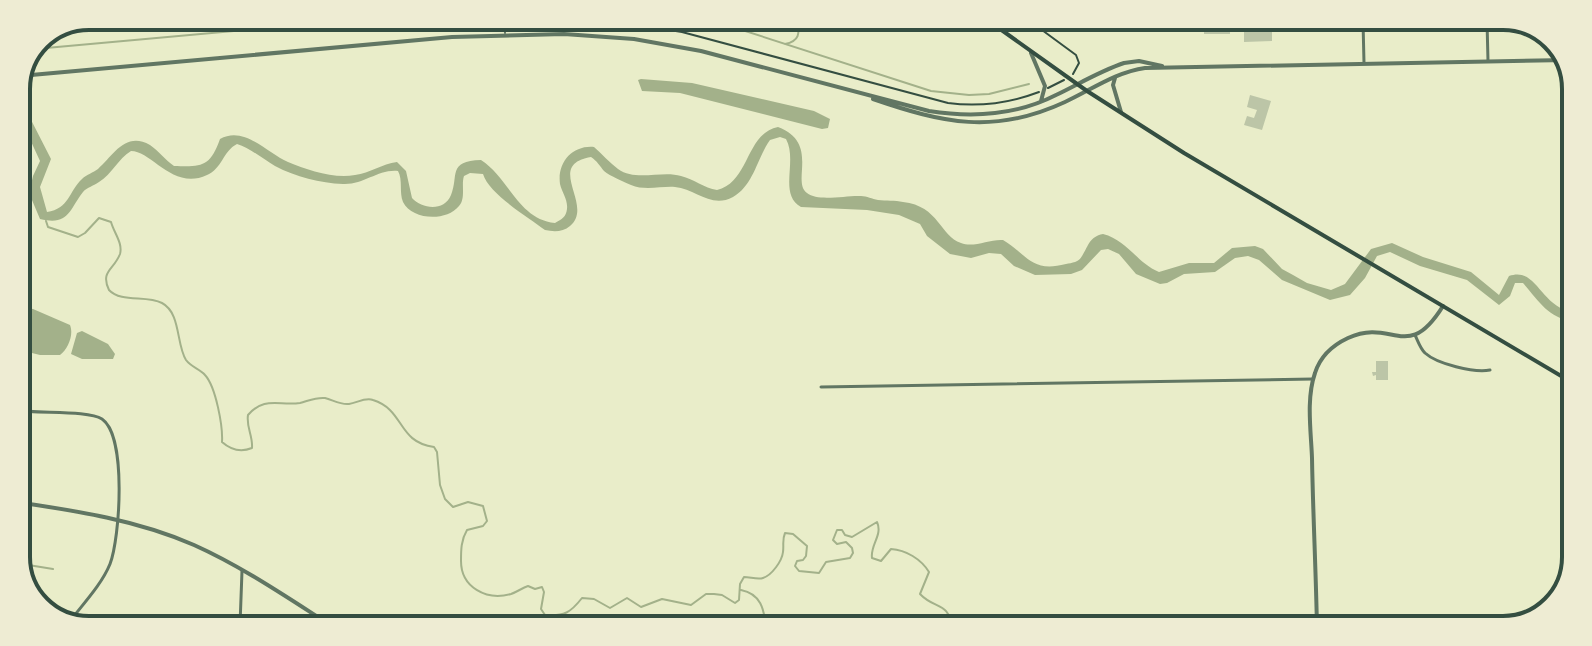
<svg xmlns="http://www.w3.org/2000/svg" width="1592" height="646" font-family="'DM Sans',sans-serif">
	<rect width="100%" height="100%" fill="#e9edc9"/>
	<path fill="#a3b18a" d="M 641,79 L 692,83 L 814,111 L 830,119 L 828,128 L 822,129 L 680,93 L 642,91 L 638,80 Z
		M 16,103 L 28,114 L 51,159 L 40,187 L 47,212 C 69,209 69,191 82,179 C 87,174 93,173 98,169 C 113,156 125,131 150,145 C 159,151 165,160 174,166 C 202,167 210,167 220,139 C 244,125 267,153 288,162 C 307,170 334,179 355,175 C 370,173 382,164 397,162 L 406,171 L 412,198 C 422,209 444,212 451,195 C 459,176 447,161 481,160 C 509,178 518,219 555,223 C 562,219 566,217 567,209 C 568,199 562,193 560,184 C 557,162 573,145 594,147 C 602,154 610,163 618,169 C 636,182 662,170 681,176 C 694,179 704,188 717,190 C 750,182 745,134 778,127 C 820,143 791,182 807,193 C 818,202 847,195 861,196 C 867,196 872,199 878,200 C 886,201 895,200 903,202 C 939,206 940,236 961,243 C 974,248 989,239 1003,240 C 1028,255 1031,273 1066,264 C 1072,263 1079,262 1082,256 C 1089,245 1089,237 1103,234 C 1127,240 1137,263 1159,272 L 1189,263 L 1214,263 L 1232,248 L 1255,246 L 1263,249 L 1282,269 L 1293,275 L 1307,283 L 1331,290 L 1345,284 L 1371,249 L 1392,243 L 1423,257 L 1471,272 L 1499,295 L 1509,276 C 1537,266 1540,307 1573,312 L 1573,321 C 1548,318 1539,301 1523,283 L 1515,283 L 1510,296 L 1499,305 L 1467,280 L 1420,266 L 1390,252 L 1377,256 L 1365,278 L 1350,295 L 1330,300 L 1282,280 L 1259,260 L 1248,256 L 1235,258 L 1215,272 L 1184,274 L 1167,283 L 1160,284 L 1136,274 L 1119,254 L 1108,249 L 1101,250 L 1082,270 L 1071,274 L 1035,275 L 1014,266 L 1001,254 L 989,253 L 971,258 L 950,254 L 927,236 L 920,224 L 899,215 L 867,210 L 801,207 C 778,194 798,161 786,139 L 780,137 L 770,140 C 757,158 754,185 733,197 C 711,209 696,189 675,187 C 661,186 645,191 631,185 C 624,182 610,176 604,171 C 600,166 597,161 591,157 C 544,165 595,205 570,226 C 563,232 554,232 545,230 C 528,217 489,194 483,174 L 470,173 L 464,176 C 461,185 466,198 459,206 C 446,222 412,220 403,202 C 399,192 403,180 398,171 C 378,169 364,185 343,184 C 320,183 296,177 275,166 C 263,159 250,148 237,144 C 223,151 222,169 207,175 C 173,191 152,151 131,151 C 118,159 112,174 99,182 C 94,186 87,187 83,192 C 69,210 69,226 40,219 L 29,193 L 33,176 L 40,161 L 22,122 L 16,117 Z
		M 16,306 L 33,309 L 70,325 C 74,335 68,349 60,355 L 40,355 L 16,349 Z
		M 82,331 L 108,344 L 115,354 L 113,359 L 82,359 L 71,354 L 77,333 Z"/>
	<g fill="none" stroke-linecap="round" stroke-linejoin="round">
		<path stroke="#a3b18a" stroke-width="2" d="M 698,18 L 739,29 L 931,91 L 969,95 L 989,94 L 1029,84
			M 785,44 C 801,41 799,32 798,19
			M 46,48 L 387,17
			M 46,221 L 48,227 L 78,237 L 85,233 L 99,218 L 111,222 C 114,233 123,243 120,254 C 114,270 100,271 109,290 C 121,303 146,295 162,303 C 181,313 176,344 186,360 C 191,367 200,369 205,375 C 216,387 223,427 222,442 C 231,450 242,452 252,448 C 253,436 246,427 248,415 C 264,396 279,406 300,403 C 308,401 316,397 325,398 C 333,400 340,405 349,404 C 357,403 365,397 373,400 C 405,410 397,442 434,447 L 437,452 L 440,485 L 445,499 L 453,507 L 468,502 L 483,506 L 487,521 L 483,526 L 467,530 C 461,540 461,550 461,561 C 461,587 486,601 511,594 C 517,592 522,588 528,586 L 535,589 L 542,587 L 544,592 L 541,609 L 545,615 C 564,617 571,612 582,598 L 594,599 L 610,608 L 627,598 L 641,607 L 662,599 L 691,605 L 706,594 L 714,594 L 722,595 L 735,603 L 739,600 L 740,584 L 744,577 C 750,577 758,580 763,578 C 772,575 782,561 783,552 C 784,544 782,540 785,533 L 793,534 L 807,546 L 806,556 L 803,560 L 797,561 L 795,566 L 799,571 L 819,573 L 826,562 L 850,558 L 853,553 L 852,548 L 846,542 L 837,544 L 833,540 L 837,530 L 842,530 L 845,535 L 852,537 L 877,522 C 883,535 870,545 872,558 L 881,561 L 891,549 C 906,550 921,559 929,572 L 920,594 C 935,610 949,601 952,628
			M 16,563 L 53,569
			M 741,590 C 761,594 764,609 766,627"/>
	</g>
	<path fill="#bcc5a7" d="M 1204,20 L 1230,20 L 1230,34 L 1204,34 Z
		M 1257,20 L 1272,20 L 1272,41 L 1244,42 L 1244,27 L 1257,27 Z
		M 1250,95 L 1271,101 L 1262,130 L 1244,125 L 1247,116 L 1254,118 L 1257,110 L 1247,107 Z
		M 1376,361 L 1388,361 L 1388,380 L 1376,380 L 1376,375 L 1373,376 L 1372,372 L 1376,372 Z"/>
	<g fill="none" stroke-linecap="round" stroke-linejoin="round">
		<path stroke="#344e41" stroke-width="2" d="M 557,18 L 625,23 L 682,32 L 948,103 C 979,107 1010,103 1039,92
			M 1027,19 L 1076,55 L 1079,63 L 1073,74
			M 64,26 L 171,16
			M 26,62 L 50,32
			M 1048,88 L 1064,80"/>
		<path stroke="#617663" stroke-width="2" d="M 504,18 L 505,33"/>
		<path stroke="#617663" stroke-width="3" d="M 1363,21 L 1364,63
			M 1487,21 L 1488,61
			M 1415,335 C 1418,341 1420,348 1425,353 C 1437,364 1474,373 1490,370
			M 821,387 L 1313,379
			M 16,410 C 37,414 88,410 102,419 C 127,436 120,538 110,564 C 101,586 81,606 67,625
			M 240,625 L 242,571"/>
		<path stroke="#617663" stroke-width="4" d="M 1031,53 L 1045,86 L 1041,101
			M 20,76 L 452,37 L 564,34 L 634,39 L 701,51 L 929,111 C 973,118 1017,115 1056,95 C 1079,84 1100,71 1124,63 L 1139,61 L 1162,66
			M 1115,78 L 1113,85 L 1121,112
			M 873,99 C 943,123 994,135 1065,102 C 1091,90 1116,72 1145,68 L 1567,60
			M 16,502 C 77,511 137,520 194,545 C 243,567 288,598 332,626
			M 1317,629 C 1316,572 1313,515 1312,458 C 1311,431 1306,399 1315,373 C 1320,357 1333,345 1348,338 C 1393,317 1407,364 1443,306"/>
		<path stroke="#344e41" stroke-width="4" d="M 986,19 L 1087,91 L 1184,153 L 1573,383"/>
	</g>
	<path d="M0 0H1592V646H0ZM89 30H1503A59 59 0 0 1 1562 89V557A59 59 0 0 1 1503 616H89A59 59 0 0 1 30 557V89A59 59 0 0 1 89 30Z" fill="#eeecd3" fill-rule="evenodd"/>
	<path fill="none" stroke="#344e41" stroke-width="4" d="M89 30H1503A59 59 0 0 1 1562 89V557A59 59 0 0 1 1503 616H89A59 59 0 0 1 30 557V89A59 59 0 0 1 89 30Z"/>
</svg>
